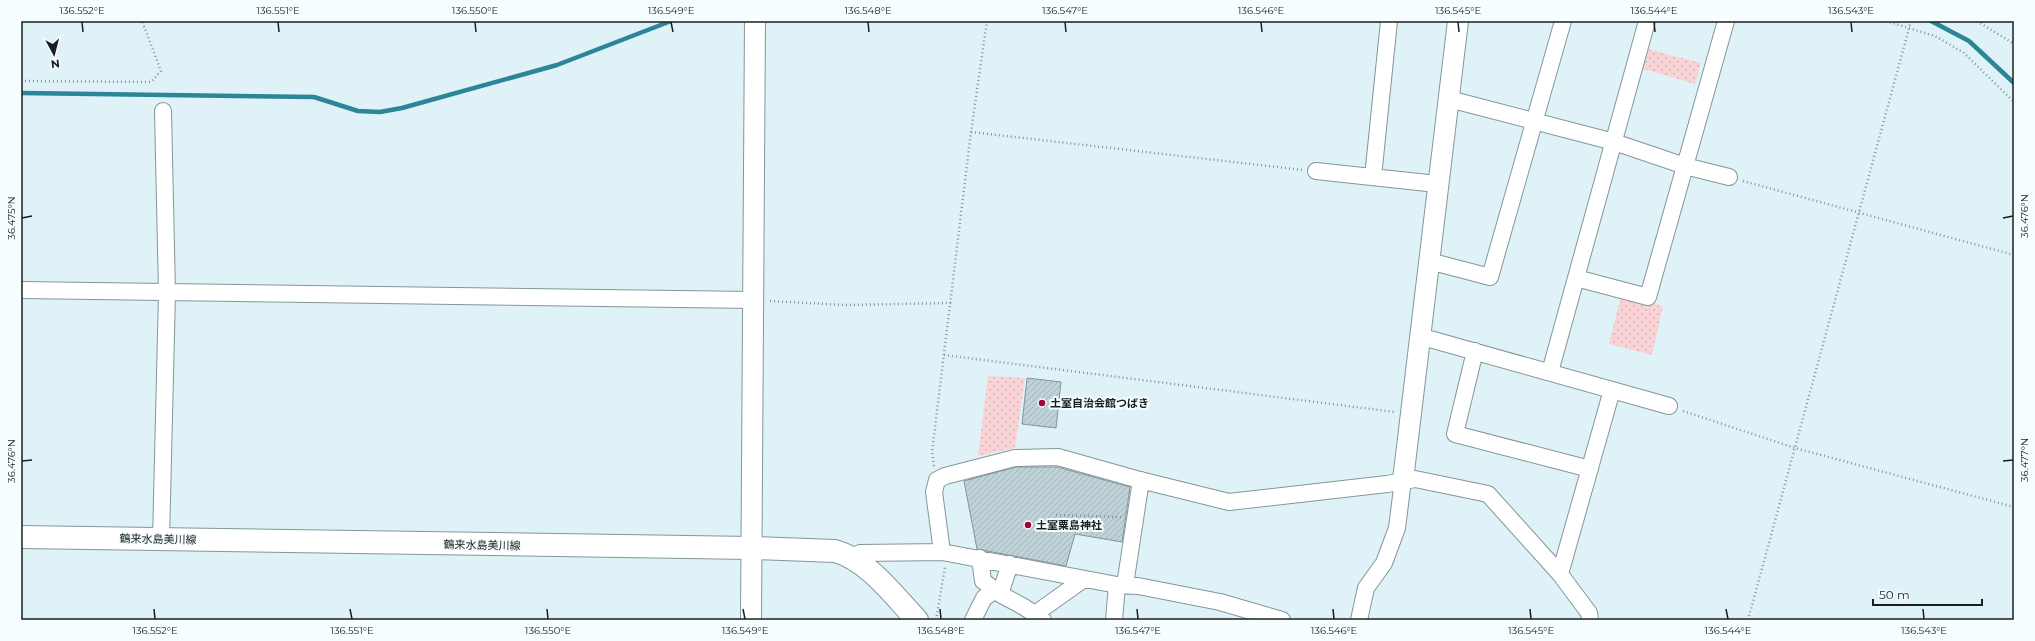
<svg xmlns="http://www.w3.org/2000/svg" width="2035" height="641" font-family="Montserrat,'Noto Sans JP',sans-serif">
	<defs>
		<pattern id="park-dots" width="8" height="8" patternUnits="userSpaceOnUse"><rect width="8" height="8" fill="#f9d3d5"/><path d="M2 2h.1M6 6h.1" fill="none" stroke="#d5b5b7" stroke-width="1.8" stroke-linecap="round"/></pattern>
		<pattern id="building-hatch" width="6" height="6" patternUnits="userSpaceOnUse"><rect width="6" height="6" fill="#bfd2d7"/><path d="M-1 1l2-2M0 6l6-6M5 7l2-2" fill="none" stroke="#a3b4b8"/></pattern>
	</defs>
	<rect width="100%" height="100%" fill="#def2f7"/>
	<path fill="url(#park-dots)" d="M 1644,48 L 1701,63 L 1695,84 L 1640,68 Z
		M 1621,296 L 1663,306 L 1652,355 L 1609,344 Z
		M 988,376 L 1025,378 L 1015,448 L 978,456 Z"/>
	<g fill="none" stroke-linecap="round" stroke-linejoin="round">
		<path stroke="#2c8598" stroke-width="4.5" d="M 1931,21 L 1969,41 L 2014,83
			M 21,93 L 314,97 L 358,111 L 380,112 L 402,108 L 557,65 L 671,21"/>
	</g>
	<path fill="url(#building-hatch)" stroke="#83959a" d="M 1027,378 L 1061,382 L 1056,428 L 1022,424 Z
		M 1016,467 L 1057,467 L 1130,487 L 1122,542 L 1075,534 L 1066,566 L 977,549 L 964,481 Z"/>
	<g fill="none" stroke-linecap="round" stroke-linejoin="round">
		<defs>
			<path id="minor" d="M 1449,99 L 1614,142 L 1685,166 L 1729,177
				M 1316,171 L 1437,184
				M 1373,177 L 1389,21
				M 1429,261 L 1490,277 L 1563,21
				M 1576,278 L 1648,297 L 1726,21
				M 21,290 L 753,300
				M 1419,336 L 1669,406
				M 1475,351 L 1455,434 L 1590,469
				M 1550,372 L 1647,21
				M 161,540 L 167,293 L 163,111
				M 942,552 L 934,492 L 937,480 L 945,476 L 1015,458 L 1058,457 L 1136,479 L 1229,502 L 1387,484 L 1415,479 L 1488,494 L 1560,574 L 1589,613 L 1590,620
				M 852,557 L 860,553 L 942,552 L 1117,585 L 1138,586 L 1220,602 L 1282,620
				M 980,558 L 983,581 L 1000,594 L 1024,607 L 1043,620
				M 1560,574 L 1612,390
				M 1125,585 L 1141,480
				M 1000,594 L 1010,564
				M 1035,614 L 1084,579
				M 973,620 L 984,598 L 995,590
				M 1114,620 L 1117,585
				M 1359,620 L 1366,588 L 1384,563 L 1397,528 L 1403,480"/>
			<path id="tertiary" d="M 1403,480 L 1458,21
				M 751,620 L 755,21"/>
			<path id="secondary" d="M 21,537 L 752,548 L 835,551 C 868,560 894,596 917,620"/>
		</defs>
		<use href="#minor" stroke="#84969b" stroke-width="18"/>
		<use href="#tertiary" stroke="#84969b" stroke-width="22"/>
		<use href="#secondary" stroke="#84969b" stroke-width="24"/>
		<path stroke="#879598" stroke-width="2.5" stroke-dasharray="1 3" stroke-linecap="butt" d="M 1886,21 L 1935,36 L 1964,53 L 2014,102
			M 1977,21 L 2014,44
			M 21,81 L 151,82 L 161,71 L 142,21
			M 971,132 L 1303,170
			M 1743,181 L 2014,255
			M 770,301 L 845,305 L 952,303
			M 944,355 L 1395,412
			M 1683,411 L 1795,448 L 2014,507
			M 934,466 L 932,452 L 971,132 L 987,21
			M 1056,515 L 1121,517
			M 936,620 L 945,567
			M 1748,620 L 1911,21"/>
		<use href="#minor" stroke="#fff" stroke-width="16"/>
		<use href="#tertiary" stroke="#fff" stroke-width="20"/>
		<use href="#secondary" stroke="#fff" stroke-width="22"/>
	</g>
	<path fill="none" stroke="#181f20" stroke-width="1.5" d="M 82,22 L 83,32M 278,22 L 279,32M 475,22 L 476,32M 671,22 L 673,32M 868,22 L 869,32M 1065,22 L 1066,32M 1261,22 L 1262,32M 1458,22 L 1459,32M 1654,22 L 1655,32M 1851,22 L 1852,32M 22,218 L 32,216M 2003,218 L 2013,216M 22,461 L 32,460M 2003,461 L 2013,460M 154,609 L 155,619M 350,609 L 352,619M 547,609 L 548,619M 743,609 L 745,619M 940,609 L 941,619M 1137,609 L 1138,619M 1333,609 L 1334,619M 1530,609 L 1531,619M 1726,609 L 1728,619M 1923,609 L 1924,619"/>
	<g fill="#a20336" stroke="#f5fdff" stroke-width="1.5">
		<circle cx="1042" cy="403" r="4"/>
		<circle cx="1028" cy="525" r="4"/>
	</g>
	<g text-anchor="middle" stroke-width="4" stroke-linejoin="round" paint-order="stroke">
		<g font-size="11" font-weight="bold" fill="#181f20" stroke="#f5fdff" text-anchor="start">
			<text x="1050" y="407">土室自治会館つばき</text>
			<text x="1036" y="529">土室粟島神社</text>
		</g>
		<g font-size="11" fill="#181f20" stroke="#f5fdff">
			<text transform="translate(158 539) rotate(1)" y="4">鶴来水島美川線</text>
			<text transform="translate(482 545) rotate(1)" y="4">鶴来水島美川線</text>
		</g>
	</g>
	<rect width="2035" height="641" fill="none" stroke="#f5fdff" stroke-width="44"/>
	<g transform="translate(54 54) rotate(173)" stroke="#f5fdff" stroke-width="3" paint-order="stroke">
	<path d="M0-3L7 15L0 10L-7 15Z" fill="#181f20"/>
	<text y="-6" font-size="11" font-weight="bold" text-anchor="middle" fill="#181f20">N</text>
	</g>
	<path d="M1873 599v6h109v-6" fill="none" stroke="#181f20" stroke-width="2"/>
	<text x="1879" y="599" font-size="12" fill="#181f20" stroke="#f5fdff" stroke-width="3" paint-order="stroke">50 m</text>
	<rect x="22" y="22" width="1991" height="597" fill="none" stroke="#181f20" stroke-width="1.5"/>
	<g font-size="10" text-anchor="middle" fill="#181f20">
		<text x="82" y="14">136.552°E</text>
		<text x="278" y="14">136.551°E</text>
		<text x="475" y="14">136.550°E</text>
		<text x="671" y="14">136.549°E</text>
		<text x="868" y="14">136.548°E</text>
		<text x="1065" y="14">136.547°E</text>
		<text x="1261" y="14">136.546°E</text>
		<text x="1458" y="14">136.545°E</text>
		<text x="1654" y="14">136.544°E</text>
		<text x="1851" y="14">136.543°E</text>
		<text transform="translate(2024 216) rotate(-90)" y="4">36.476°N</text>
		<text transform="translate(11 218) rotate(-90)" y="4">36.475°N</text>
		<text transform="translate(2024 460) rotate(-90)" y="4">36.477°N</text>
		<text transform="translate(11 461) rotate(-90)" y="4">36.476°N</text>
		<text x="155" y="634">136.552°E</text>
		<text x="352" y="634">136.551°E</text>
		<text x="548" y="634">136.550°E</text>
		<text x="745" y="634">136.549°E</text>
		<text x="941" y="634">136.548°E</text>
		<text x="1138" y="634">136.547°E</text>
		<text x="1334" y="634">136.546°E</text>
		<text x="1531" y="634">136.545°E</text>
		<text x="1728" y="634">136.544°E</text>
		<text x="1924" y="634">136.543°E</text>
	</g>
</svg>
